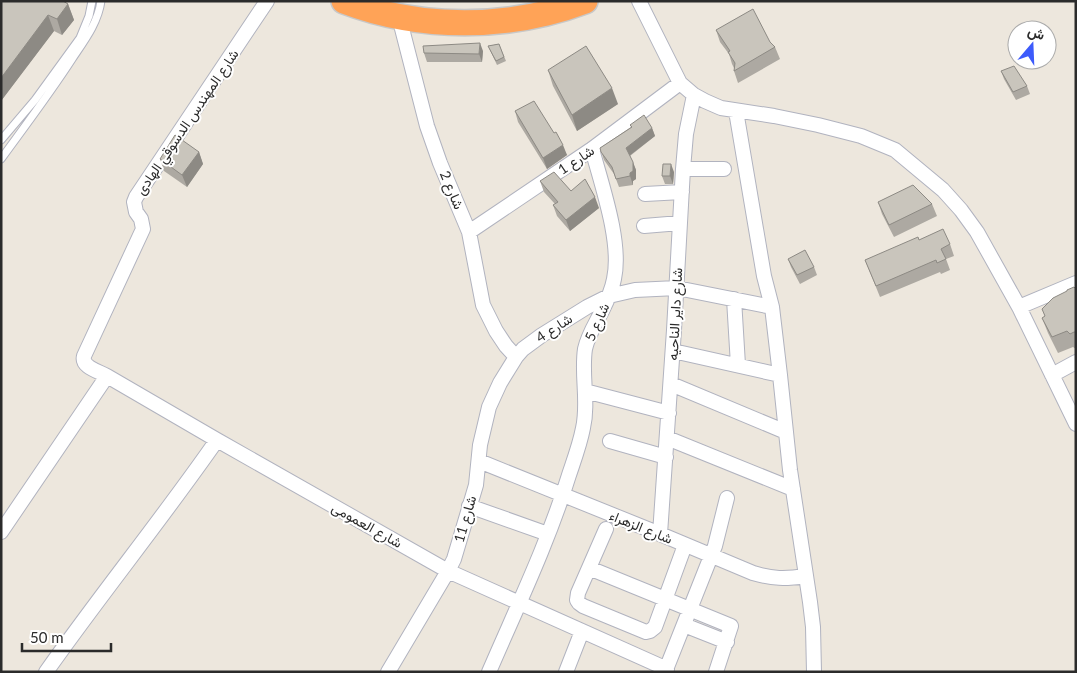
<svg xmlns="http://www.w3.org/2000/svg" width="1077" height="673" font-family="Lato,Vazirmatn,sans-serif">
	<rect width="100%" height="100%" fill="#ede7dd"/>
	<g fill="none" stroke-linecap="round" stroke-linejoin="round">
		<defs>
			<path id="lane" d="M 1,140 L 35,100 L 80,38 L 89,16 L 92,1
				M 1,159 C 25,126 50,93 72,59 C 84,41 98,23 101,1"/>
			<path id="street" d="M 267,1 L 136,197 L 134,202 L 136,212 L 141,219 L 143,229 L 84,356 C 81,367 98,371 107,376 L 217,440 L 448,571 L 667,669
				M 639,1 L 680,83 L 694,95 L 705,101 L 721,108 L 774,116 L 818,125 L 861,136 L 895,150 L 943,190 L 961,210 L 977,232 L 1019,307 L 1076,424
				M 399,17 L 427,126 L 440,163 L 469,232 L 483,305 L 496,331 L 506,346 L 516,357
				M 736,111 L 764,276 L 772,307 L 780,375 L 790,470 L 810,602 L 813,627 L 814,672
				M 683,169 L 724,169
				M 645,194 L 682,192
				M 644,226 L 680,223
				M 469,232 L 592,149 L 680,83
				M 734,299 L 738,365
				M 1019,307 L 1076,283
				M 673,351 L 780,375
				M 1052,375 L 1076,362
				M 671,384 L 786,432
				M 585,391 L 669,413
				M 667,438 L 793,489
				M 610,441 L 666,457
				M 479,461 L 660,534 L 753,573 C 773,579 785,579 806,576
				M 469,506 L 548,534
				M 606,529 L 578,593 L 577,600 L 579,603 L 583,606 L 646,632 L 650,631 L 655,627 L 685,545
				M 1,532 L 107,376
				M 660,534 L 674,330 L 683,169 L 686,134 L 694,95
				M 589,568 L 731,626 L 716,672
				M 684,625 L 727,642
				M 46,672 C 101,594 162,519 217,440
				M 388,672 L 448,571 L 454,559 L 476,485 L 480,445 L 489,407 L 500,383 L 516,357 L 523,349 L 542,335 L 587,307 L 609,296 L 635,290 L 677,288 L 772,307
				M 489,672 C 517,607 548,543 569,475 C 574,460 580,444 583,428 C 589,402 581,375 585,349 C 588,335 596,323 602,311 C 607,301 612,290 614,279 C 622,243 602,186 592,149
				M 566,672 L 582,631
				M 665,672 L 715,546 L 727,498"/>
			<path id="highway" d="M 344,1 C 420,30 509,30 585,1"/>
		</defs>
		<use href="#lane" stroke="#b1b3bf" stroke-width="9"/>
		<use href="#street" stroke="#b1b3bf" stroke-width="16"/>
		<use href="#highway" stroke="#c8c8c8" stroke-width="28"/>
		<use href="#lane" stroke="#fff" stroke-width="7"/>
		<use href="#street" stroke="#fff" stroke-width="14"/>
		<use href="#highway" stroke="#ffa357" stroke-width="25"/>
	</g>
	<path fill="#ada9a2" d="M 1,1 L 65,2 L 68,4 L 74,20 L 62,35 L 54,31 L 1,101 Z
		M 716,30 L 770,42 L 775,47 L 780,59 L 738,83 L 734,71 L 734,68 L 732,64 L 729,54 L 720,42 Z
		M 499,44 L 506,61 L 497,65 L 488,46 Z
		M 483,51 L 482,62 L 427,62 L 424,53 Z
		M 548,70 L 618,104 L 577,131 L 553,86 Z
		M 1001,71 L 1027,86 L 1030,94 L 1016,100 L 1004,79 Z
		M 515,111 L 554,133 L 567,155 L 547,169 L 518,122 Z
		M 630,125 L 652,128 L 655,136 L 630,156 L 636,170 L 636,179 L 633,181 L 633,185 L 619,187 L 614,174 L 604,160 L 600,148 L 631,127 Z
		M 199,152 L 203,164 L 187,187 L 164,171 L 160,159 Z
		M 674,172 L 673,184 L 665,184 L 662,176 Z
		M 540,181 L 571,191 L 599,208 L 570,231 L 557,216 L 553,205 L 555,204 L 544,192 Z
		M 878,202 L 932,204 L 937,216 L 894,237 L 882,214 Z
		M 919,240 L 950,244 L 954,256 L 946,259 L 950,270 L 941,274 L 940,272 L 880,297 L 865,260 Z
		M 788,259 L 814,267 L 817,275 L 800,284 L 791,267 Z
		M 1076,289 L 1076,349 L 1073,347 L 1058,353 L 1048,333 L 1042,318 L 1045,316 L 1042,309 Z"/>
	<path fill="#8d8a84" d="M 68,4 L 74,20 L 62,35 L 57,19 Z
		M 48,15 L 54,31 L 1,101 L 1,78 Z
		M 480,43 L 483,51 L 482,62 L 479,54 Z
		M 612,88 L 618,104 L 577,131 L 572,115 Z
		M 652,128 L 655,136 L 629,156 L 626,148 Z
		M 563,145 L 567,155 L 547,169 L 543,158 Z
		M 199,152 L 203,164 L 187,187 L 182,175 Z
		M 633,162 L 636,170 L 636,179 L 633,181 L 633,185 L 630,176 L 630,173 Z
		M 671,164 L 674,172 L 673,184 L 670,176 Z
		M 595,197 L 599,208 L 570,231 L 566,220 Z"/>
	<path fill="#c9c5bc" stroke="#8d8a84" d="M 1,1 L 63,1 L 68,4 L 57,19 L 48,15 L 1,78 Z
		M 753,9 L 770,42 L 775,47 L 734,71 L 735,63 L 728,52 L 730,51 L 716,30 Z
		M 480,43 L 479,54 L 424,53 L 423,46 Z
		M 499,44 L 504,57 L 496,61 L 488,46 Z
		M 586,46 L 612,88 L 572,115 L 548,70 Z
		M 1014,66 L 1027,86 L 1013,92 L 1001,71 Z
		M 534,101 L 554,133 L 556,132 L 563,145 L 543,158 L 515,111 Z
		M 644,115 L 652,128 L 626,148 L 633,162 L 633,171 L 630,173 L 630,176 L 616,179 L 612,167 L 601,152 L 600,148 L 632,127 L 630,125 Z
		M 175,135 L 199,152 L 182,175 L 160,159 Z
		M 663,164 L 671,164 L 670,176 L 662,176 Z
		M 554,172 L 571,191 L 585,179 L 595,197 L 566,220 L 553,205 L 558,202 L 540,181 Z
		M 913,185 L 932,204 L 889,225 L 878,202 Z
		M 943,229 L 950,244 L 941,249 L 946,259 L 937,263 L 936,260 L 876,286 L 865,260 L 918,237 L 919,240 Z
		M 805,250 L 814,267 L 797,275 L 788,259 Z
		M 1074,287 L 1076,289 L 1076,332 L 1074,332 L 1070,334 L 1067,331 L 1052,337 L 1042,318 L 1045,316 L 1042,309 L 1053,298 L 1067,291 L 1067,290 Z"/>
	<g text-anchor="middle" stroke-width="4" stroke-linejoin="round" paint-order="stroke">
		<g font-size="14" fill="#2b2b2b" stroke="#fff">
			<text transform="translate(187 122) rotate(-56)" y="5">شارع المهندس الدسوقي الهادى</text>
			<text transform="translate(576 160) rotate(-34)" y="5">شارع 1</text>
			<text transform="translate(452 190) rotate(67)" y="5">شارع 2</text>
			<text transform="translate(675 314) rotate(-87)" y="5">شارع داير الناحيه</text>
			<text transform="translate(597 322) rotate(-66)" y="5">شارع 5</text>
			<text transform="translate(554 328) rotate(-33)" y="5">شارع 4</text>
			<text transform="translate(465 519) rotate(-74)" y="5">شارع 11</text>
			<text transform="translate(367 525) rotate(29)" y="5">شارع العمومى</text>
			<text transform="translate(641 527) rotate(22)" y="5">شارع الزهراء</text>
		</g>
	</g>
	<rect width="1077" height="673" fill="none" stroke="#2b2b2b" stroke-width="5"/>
	<g transform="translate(1032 45) rotate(19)"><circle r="24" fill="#ffffff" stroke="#aaaaaa"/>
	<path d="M0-4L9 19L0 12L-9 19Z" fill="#3d5bfb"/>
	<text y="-8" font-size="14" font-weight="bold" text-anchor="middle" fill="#2b2b2b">ش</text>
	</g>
	<path d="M22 643v8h89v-8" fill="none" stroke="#2b2b2b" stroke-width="2.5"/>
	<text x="30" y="643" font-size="15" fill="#2b2b2b" stroke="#ffffff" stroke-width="4" paint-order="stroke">50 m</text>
</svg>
